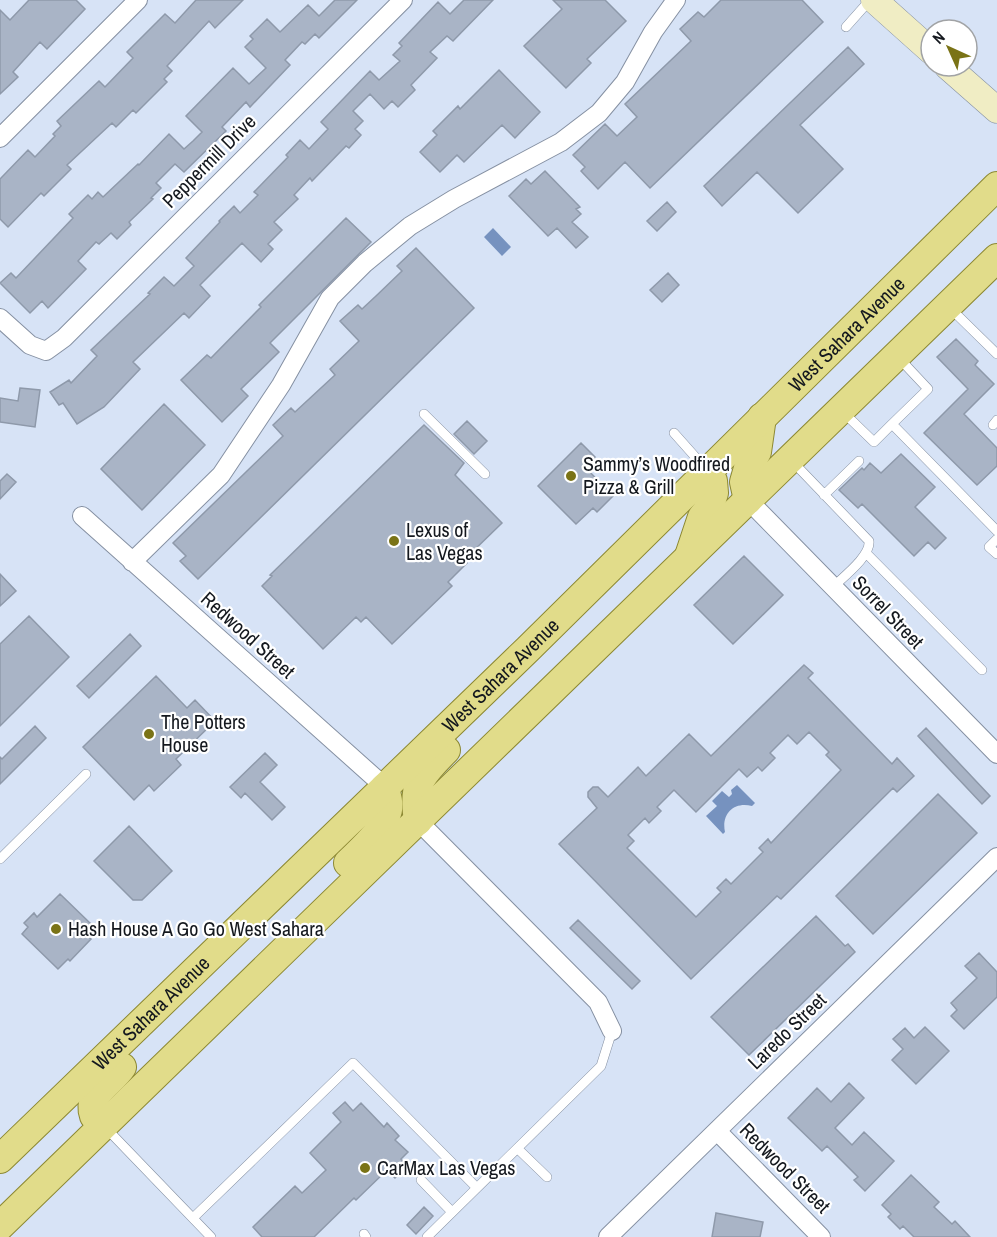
<svg xmlns="http://www.w3.org/2000/svg" width="997" height="1237" font-family="'Archivo Narrow',sans-serif">
	<rect width="100%" height="100%" fill="#d7e3f6"/>
	<path fill="#7692bf" d="M 493,228 L 511,247 L 502,256 L 484,237 Z
		M 737,785 L 755,803 L 752,806 C 734,801 721,814 725,832 L 723,834 L 706,816 L 717,806 L 712,801 L 722,791 L 729,797 L 732,794 L 731,790 Z"/>
	<path fill="#a9b4c6" stroke="#8e99aa" stroke-width="1.5" fill-rule="evenodd" d="M 29,0 L 76,0 L 85,9 L 47,49 L 40,42 L 13,72 L 18,77 L 0,94 L 0,10 L 10,20 Z
		M 196,0 L 243,0 L 215,28 L 209,21 L 167,66 L 172,71 L 164,79 L 167,82 L 136,113 L 133,110 L 116,127 L 112,123 L 67,165 L 71,169 L 44,196 L 41,193 L 8,227 L 0,219 L 0,179 L 28,150 L 35,157 L 55,136 L 53,134 L 61,126 L 57,121 L 99,81 L 105,87 L 133,58 L 127,52 L 165,14 L 175,23 Z
		M 335,0 L 357,0 L 319,38 L 315,34 L 305,44 L 302,42 L 285,60 L 290,65 L 250,107 L 246,102 L 222,127 L 226,131 L 184,172 L 175,164 L 156,183 L 161,188 L 151,198 L 153,199 L 129,222 L 131,225 L 117,239 L 111,233 L 99,244 L 96,242 L 78,261 L 86,269 L 48,308 L 42,301 L 30,313 L 0,283 L 11,273 L 16,278 L 73,218 L 69,214 L 88,195 L 92,199 L 98,192 L 103,197 L 138,164 L 139,165 L 169,134 L 184,149 L 193,141 L 202,132 L 186,116 L 233,68 L 249,84 L 266,68 L 245,47 L 253,39 L 250,36 L 267,19 L 280,32 L 308,5 L 319,16 Z
		M 464,0 L 493,0 L 453,41 L 447,36 L 430,52 L 437,58 L 411,85 L 415,90 L 398,107 L 392,101 L 384,109 L 370,94 L 353,111 L 363,121 L 355,129 L 361,135 L 349,148 L 346,146 L 312,181 L 310,178 L 294,195 L 298,199 L 274,222 L 282,230 L 268,244 L 273,249 L 261,262 L 242,243 L 200,285 L 210,296 L 189,318 L 184,313 L 133,362 L 140,369 L 104,407 L 77,424 L 63,403 L 59,405 L 50,392 L 69,380 L 71,383 L 97,356 L 91,350 L 150,294 L 148,293 L 164,277 L 174,286 L 194,266 L 186,258 L 220,222 L 219,221 L 234,206 L 240,213 L 258,195 L 254,192 L 288,157 L 286,155 L 300,140 L 309,149 L 328,129 L 321,122 L 370,71 L 379,80 L 400,61 L 393,55 L 402,46 L 399,43 L 438,2 L 450,14 Z
		M 553,0 L 605,0 L 626,21 L 587,59 L 591,63 L 566,88 L 524,46 L 562,9 Z
		M 721,0 L 802,0 L 823,22 L 650,188 L 625,162 L 598,189 L 581,171 L 585,167 L 573,155 L 605,124 L 617,136 L 637,117 L 625,104 L 691,41 L 680,29 L 698,12 L 704,17 Z
		M 848,47 L 864,64 L 800,125 L 843,169 L 798,213 L 757,172 L 722,206 L 704,186 Z
		M 499,70 L 540,112 L 515,138 L 502,125 L 464,162 L 457,155 L 440,172 L 420,152 L 437,135 L 433,131 L 458,106 L 460,109 Z
		M 545,171 L 580,207 L 576,209 L 581,214 L 572,222 L 588,237 L 576,248 L 557,228 L 548,236 L 509,196 L 526,179 L 531,184 Z
		M 667,202 L 676,212 L 657,231 L 647,221 Z
		M 346,218 L 371,242 L 270,343 L 279,352 L 241,389 L 248,396 L 222,422 L 181,380 L 207,355 L 211,358 L 261,307 L 259,305 Z
		M 416,248 L 474,308 L 198,579 L 180,561 L 186,556 L 173,543 L 283,436 L 273,425 L 291,408 L 295,412 L 335,375 L 330,369 L 359,341 L 340,321 L 358,305 L 362,309 L 376,296 L 402,271 L 397,266 Z
		M 668,273 L 679,285 L 662,302 L 650,290 Z
		M 956,339 L 978,361 L 975,365 L 994,384 L 964,414 L 997,448 L 997,466 L 977,485 L 924,433 L 968,389 L 937,357 Z
		M 20,388 L 40,390 L 35,427 L 0,422 L 0,398 L 18,401 Z
		M 164,404 L 205,445 L 142,510 L 101,469 Z
		M 467,421 L 487,441 L 474,454 L 454,434 Z
		M 424,425 L 464,463 L 455,475 L 502,523 L 464,560 L 467,563 L 448,582 L 452,586 L 392,644 L 366,617 L 361,622 L 356,617 L 323,649 L 262,586 L 272,576 L 270,575 Z
		M 581,443 L 595,457 L 585,467 L 613,496 L 597,512 L 593,508 L 576,524 L 538,486 Z
		M 901,454 L 935,487 L 915,507 L 946,538 L 935,549 L 928,542 L 914,556 L 862,504 L 858,508 L 839,490 L 862,468 L 864,470 L 870,463 L 881,473 Z
		M 7,474 L 16,482 L 0,499 L 0,481 Z
		M 744,556 L 783,595 L 733,644 L 694,605 Z
		M 0,574 L 16,591 L 0,606 Z
		M 29,616 L 69,657 L 0,726 L 0,644 Z
		M 130,634 L 141,646 L 89,698 L 77,686 Z
		M 804,665 L 813,673 L 808,678 L 892,764 L 897,758 L 914,776 L 897,792 L 893,788 L 781,899 L 777,896 L 691,979 L 559,844 L 597,808 L 588,797 L 588,792 L 593,787 L 598,787 L 608,797 L 638,767 L 646,776 L 689,734 L 711,756 ZM 809,732 L 829,752 L 826,755 L 841,770 L 771,843 L 768,839 L 759,848 L 763,852 L 731,884 L 726,879 L 717,888 L 721,892 L 696,917 L 627,848 L 634,841 L 628,835 L 645,818 L 649,823 L 661,811 L 657,807 L 674,790 L 696,812 L 739,769 L 747,777 L 758,767 L 762,771 L 775,758 L 770,753 L 788,735 L 797,744 Z
		M 156,676 L 187,708 L 195,700 L 215,721 L 176,759 L 181,765 L 154,791 L 149,785 L 134,800 L 83,747 Z
		M 35,726 L 46,738 L 0,784 L 0,757 L 2,759 Z
		M 926,728 L 990,796 L 982,804 L 918,736 Z
		M 265,753 L 277,765 L 260,782 L 285,807 L 272,820 L 245,793 L 241,798 L 230,787 Z
		M 938,794 L 977,833 L 873,934 L 836,896 Z
		M 129,826 L 172,871 L 142,900 L 133,900 L 94,861 Z
		M 60,894 L 91,924 L 83,932 L 91,939 L 70,961 L 68,959 L 58,969 L 22,934 L 28,927 L 24,923 L 34,913 L 37,917 Z
		M 816,916 L 845,946 L 848,944 L 855,952 L 749,1055 L 711,1017 Z
		M 578,920 L 640,981 L 632,989 L 570,928 Z
		M 979,953 L 997,972 L 997,997 L 964,1029 L 951,1016 L 957,1010 L 951,1003 L 977,978 L 965,966 Z
		M 925,1027 L 949,1051 L 916,1084 L 892,1060 L 903,1049 L 893,1039 L 905,1028 L 914,1038 Z
		M 849,1083 L 864,1098 L 835,1128 L 852,1145 L 864,1132 L 894,1161 L 865,1191 L 854,1180 L 858,1177 L 827,1146 L 822,1151 L 788,1118 L 817,1088 L 831,1102 Z
		M 345,1102 L 353,1111 L 361,1103 L 384,1127 L 387,1123 L 399,1136 L 395,1140 L 408,1152 L 401,1159 L 407,1167 L 395,1178 L 387,1170 L 356,1200 L 354,1198 L 314,1237 L 262,1237 L 253,1227 L 295,1186 L 302,1193 L 326,1170 L 310,1153 L 341,1122 L 333,1113 Z
		M 911,1175 L 939,1202 L 934,1207 L 952,1224 L 955,1221 L 970,1237 L 914,1237 L 903,1226 L 900,1229 L 888,1217 L 891,1214 L 882,1205 Z
		M 424,1207 L 433,1216 L 416,1234 L 407,1225 Z
		M 716,1213 L 763,1222 L 760,1237 L 712,1237 Z"/>
	<g fill="none" stroke-linecap="round" stroke-linejoin="round">
		<defs>
			<path id="lane" d="M 846,27 L 870,0
				M 950,308 L 997,354
				M 843,412 L 874,442 L 892,424 L 997,531
				M 424,414 L 485,474
				M 892,424 L 928,389 L 898,357
				M 993,425 L 997,420
				M 674,433 L 706,469
				M 792,461 L 869,541 C 871,556 843,577 832,588
				M 824,495 L 859,461
				M 997,539 L 989,547 L 997,554
				M 866,553 L 982,670
				M 0,859 L 86,774
				M 105,1127 L 211,1237
				M 518,1149 L 547,1177
				M 421,1180 L 452,1212
				M 193,1218 L 353,1063 L 477,1188
				M 364,1234 L 366,1237
				M 427,1237 L 601,1066 L 612,1031"/>
			<path id="street" d="M 0,138 L 138,0
				M 0,318 L 30,345 L 46,351 L 64,338 L 403,0
				M 748,500 L 997,754
				M 82,516 L 385,787
				M 132,562 L 221,475 L 281,385 L 330,298 L 365,263 L 410,226 L 454,199 L 561,142 L 599,113 L 625,82 L 653,32 L 676,0
				M 418,821 L 598,1002 L 612,1031
				M 717,1131 L 821,1237
				M 608,1237 L 997,857"/>
			<path id="secondary" d="M 874,0 L 931,51
				M 947,66 L 997,110"/>
			<g id="primary">
				<path d="M 748,500 L 744,482 L 748,468 L 757,452 L 762,417"/>
				<path d="M 689,556 L 702,517 L 709,508 L 714,493 L 713,481 L 708,471"/>
				<path d="M 418,821 C 412,782 421,776 446,750"/>
				<path d="M 348,863 C 363,848 383,832 388,810 C 390,803 386,794 385,787"/>
				<path d="M 103,1125 L 94,1116 C 86,1093 111,1084 122,1067"/>
				<path id="s1" d="M 0,1159 L 528,649 L 997,186"/>
				<path d="M 0,1226 L 997,258"/>
			</g>
		</defs>
		<use href="#lane" stroke="#8590a2" stroke-width="10"/>
		<use href="#street" stroke="#8590a2" stroke-width="20"/>
		<use href="#secondary" stroke="#8590a2" stroke-width="27"/>
		<use href="#primary" stroke="#8c8832" stroke-width="30"/>
		<use href="#lane" stroke="#fff" stroke-width="9"/>
		<use href="#street" stroke="#fff" stroke-width="18"/>
		<use href="#secondary" stroke="#f0edc4" stroke-width="26"/>
		<use href="#primary" stroke="#e1dc8a" stroke-width="28"/>
	</g>
	<g fill="#7a7316" stroke="#fff" stroke-width="2">
		<circle cx="571" cy="476" r="6"/>
		<circle cx="394" cy="541" r="6"/>
		<circle cx="149" cy="734" r="6"/>
		<circle cx="56" cy="929" r="6"/>
		<circle cx="365" cy="1168" r="6"/>
	</g>
	<g text-anchor="middle" stroke-width="4.5" stroke-linejoin="round" paint-order="stroke">
		<g font-size="20" fill="#14181e" stroke="#fff">
			<text transform="translate(209 161) rotate(-45)" y="7">Peppermill Drive</text>
			<text dy="7" stroke="none"><textPath href="#s1" startOffset="1182">West Sahara Avenue</textPath></text>
			<text transform="translate(888 612) rotate(46)" y="7">Sorrel Street</text>
			<text transform="translate(248 635) rotate(42)" y="7">Redwood Street</text>
			<text dy="7" stroke="none"><textPath href="#s1" startOffset="696">West Sahara Avenue</textPath></text>
			<text dy="7" stroke="none"><textPath href="#s1" startOffset="210">West Sahara Avenue</textPath></text>
			<text transform="translate(787 1031) rotate(-44)" y="7">Laredo Street</text>
			<text transform="translate(785 1168) rotate(45)" y="7">Redwood Street</text>
		</g>
		<g font-size="20" fill="#14181e" stroke="#fff" text-anchor="start">
			<text x="583" y="471">Sammy’s Woodfired<tspan x="583" dy="23">Pizza &amp; Grill</tspan></text>
			<text x="406" y="537">Lexus of<tspan x="406" dy="23">Las Vegas</tspan></text>
			<text x="161" y="729">The Potters<tspan x="161" dy="23">House</tspan></text>
			<text x="68" y="936">Hash House A Go Go West Sahara</text>
			<text x="377" y="1175">CarMax Las Vegas</text>
		</g>
	</g>
	<g transform="translate(949 48) rotate(315)"><circle r="28" fill="#ffffff" stroke="#a1a3a5" stroke-width="1.5"/>
	<path d="M0-4.5L10 22L0 15L-10 22Z" fill="#7a7316"/>
	<text y="-9" font-size="16" font-weight="bold" text-anchor="middle" fill="#14181e">N</text>
	</g>
</svg>
